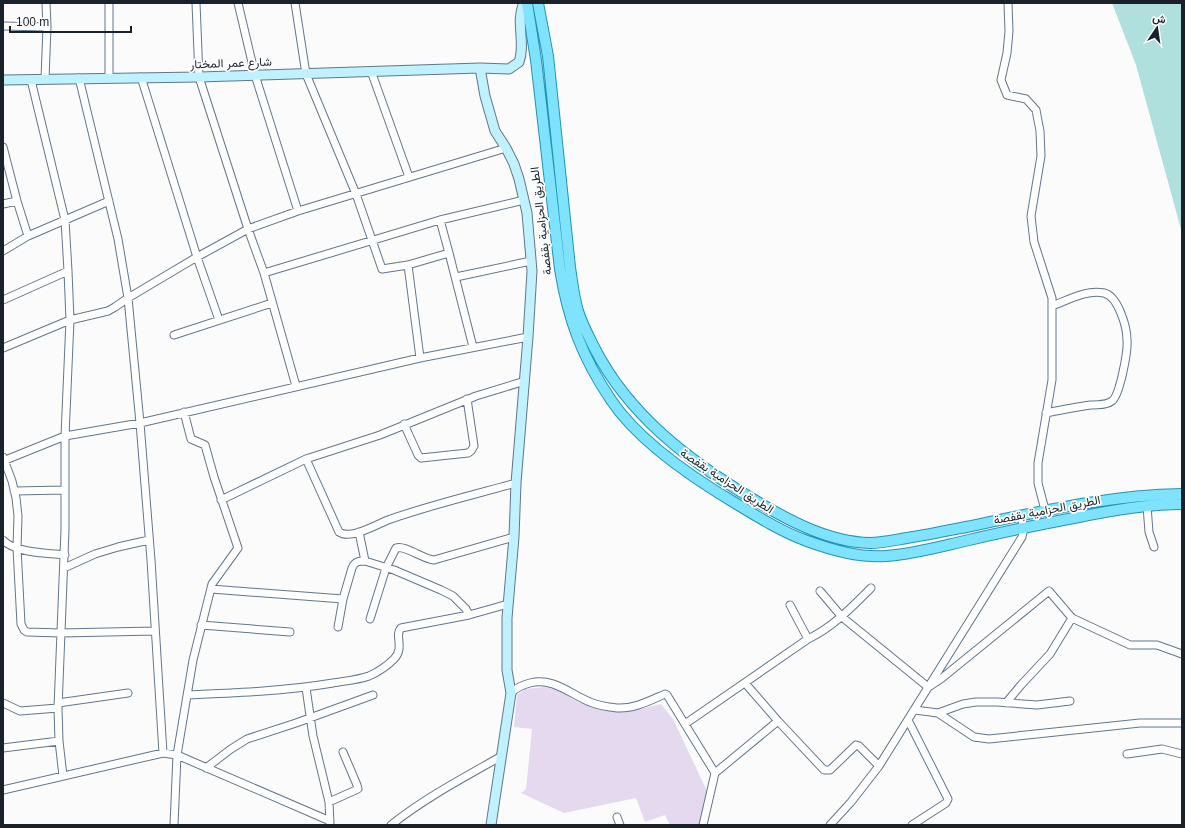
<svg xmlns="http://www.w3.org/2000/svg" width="1185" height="828" font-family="Helvetica,Vazirmatn,sans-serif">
	<rect width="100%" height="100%" fill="#fbfbfb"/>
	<path fill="#e4d9ee" d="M 545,687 C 550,688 555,689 560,691 C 566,693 570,698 576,701 C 609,716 626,713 661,704 L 673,719 L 707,791 L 699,825 L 670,825 L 665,815 L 645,822 L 636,798 L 564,813 L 521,793 L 526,789 L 532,729 L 514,727 L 517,695 L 525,689 Z"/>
	<path fill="#afe0de" d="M 1112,3 L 1182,3 L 1182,233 L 1136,65 Z"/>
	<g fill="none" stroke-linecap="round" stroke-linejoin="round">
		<defs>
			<path id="street" d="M 109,3 L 109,78
				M 196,3 L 199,77 L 248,229 L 264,273 L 296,386
				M 238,3 L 255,75 L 298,211
				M 295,3 L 306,74 L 356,194 L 382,269 L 408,265 L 449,253
				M 1008,3 L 1009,31 L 1007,53 L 1001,80 L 1007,95 L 1026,99 L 1036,110 L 1040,131 L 1041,156 L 1031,216 L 1034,242 L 1052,298 L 1052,380 L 1038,463 L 1038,483 L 1045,510
				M 3,26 L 47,27
				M 371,71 L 409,177
				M 141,77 L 197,257 L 219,320
				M 79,78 L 118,239 L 128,298 L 140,423 L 151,560 L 163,753
				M 45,79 L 47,27 L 46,3
				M 31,80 L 65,220 L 68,271 L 70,320 L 65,436 L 65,530 L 58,708 L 59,741 L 63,776
				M 3,147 L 17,201 L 28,236
				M 3,204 L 17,201
				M 440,220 L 449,253 L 473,347
				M 3,251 L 28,236 L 109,201
				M 408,265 L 420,358
				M 264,273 L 440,220 L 524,200
				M 456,277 L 531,261
				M 3,300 L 68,271
				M 174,335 L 272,303
				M 3,348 L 70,320 L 108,311 L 115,307 L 128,298 L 197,257 L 248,229 L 298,211 L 506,148
				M 1046,413 C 1061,410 1076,407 1091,405 C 1099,404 1105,406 1112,401 C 1120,395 1128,351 1127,340 C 1127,327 1118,296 1104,293 C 1087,289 1068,300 1052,306
				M 404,424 L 418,455 L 421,458 L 468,453 L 471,451 L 474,446 L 467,399
				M 3,457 L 12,481 L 16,498 L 18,516 L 17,548 L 21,624 L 24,630 L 27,632 L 61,633 L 155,631
				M 306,459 L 339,532 C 350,540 376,525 388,520 C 430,505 473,495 516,483
				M 3,461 L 65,436 L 140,423 L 420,358 L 528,337
				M 14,491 L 65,490
				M 221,500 L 306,459 L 380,435 L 476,396 L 525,381
				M 1147,506 L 1149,532 L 1154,547
				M 3,540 C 15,553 47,553 65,555
				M 365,561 L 394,570 L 441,590 L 453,596 L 466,609 L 469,615 L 508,604
				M 64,568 L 95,554 L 118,547 L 149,540
				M 211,589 L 343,599
				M 820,591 L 842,617 L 928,687
				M 1072,618 L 1130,645 L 1157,645 L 1182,654
				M 370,619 L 386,568 L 396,548 C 405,545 423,559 434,560 L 514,537
				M 201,625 L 290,632
				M 338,627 L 343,599 L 352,568 C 355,561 359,561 365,561 L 359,532
				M 808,639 C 833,627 851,608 871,588
				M 745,683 L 778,721
				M 930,686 L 942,678 L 1049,591 L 1072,618 L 1050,654 L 1021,685 L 1006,703
				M 306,688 L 313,736 L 329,802 L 330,825
				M 511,693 C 516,688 522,685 530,683 C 553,677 570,694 590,702 C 599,706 608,707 617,708 C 634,709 649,701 665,694 L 667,695 L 715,773 L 703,825
				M 187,695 C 236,693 285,691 333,683 C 344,681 358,680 369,676 C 378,672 387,666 394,659 C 405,648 394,635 401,628 L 469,615
				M 3,703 L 20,711 L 58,708
				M 58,703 L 128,693
				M 915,710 L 938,713 L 974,737 L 989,739 L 1140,723 L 1182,723
				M 938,713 L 963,704 L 976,702 L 997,702 L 1037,705 L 1070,701
				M 908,720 L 948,799 L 946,803 L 912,825
				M 685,724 L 808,639 L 790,605
				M 3,748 L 59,741
				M 1127,754 L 1162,749 L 1182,754
				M 206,768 L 231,749 L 247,739 L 296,723 L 373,695
				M 715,773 L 778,721 L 824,770 L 830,770 L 856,745 L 859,746 L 879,766
				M 3,790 L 163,753 L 177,755 L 330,821
				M 329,802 L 358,789 L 357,785 L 343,752
				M 617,817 L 620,825
				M 174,825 L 177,755 L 193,660 L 212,584 L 238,548 L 214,477 L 205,445 L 191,439 L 184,412
				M 391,825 C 425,798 463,778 500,757
				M 830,825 L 851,802 L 879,766 L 1022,537 L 1024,527 L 1020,515"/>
			<path id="secondary" d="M 480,68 L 509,69 L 519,62 C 526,43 515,22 524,3
				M 3,80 L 199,77 L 480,68 L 485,96 L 495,131 L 506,148 L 514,164 L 519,179 L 527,213 L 532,271 L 528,337 L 516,483 L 514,537 L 507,618 L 507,670 L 511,693 L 491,825"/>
			<path id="primary" d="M 527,3 L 536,60 L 560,269 C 568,319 582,357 611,400 C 639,442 693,478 735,503 C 758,517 782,532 807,541 C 832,550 859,558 886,556 C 914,554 942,546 969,540 C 1006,531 1042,524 1079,517 C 1113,510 1147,504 1182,504
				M 538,3 L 548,56 L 570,267 C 572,282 574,297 578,311 C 582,324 589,337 595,349 C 629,415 688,460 751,498 C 786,519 827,542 870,543 C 882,543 895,540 907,538 C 927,535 946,531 966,527 C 1038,512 1109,495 1182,494"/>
		</defs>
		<use href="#street" stroke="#62768b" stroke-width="9"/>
		<use href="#secondary" stroke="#62768b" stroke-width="11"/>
		<use href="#primary" stroke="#2493b3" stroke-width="12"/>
		<use href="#street" stroke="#fff" stroke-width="7"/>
		<use href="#secondary" stroke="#bff1fe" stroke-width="9"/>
		<use href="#primary" stroke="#7fe3fe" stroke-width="10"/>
	</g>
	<g text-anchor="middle" stroke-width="3.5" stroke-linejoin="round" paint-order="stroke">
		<g font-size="12" fill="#19212a" stroke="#fff">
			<text transform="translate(231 63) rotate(-2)" y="4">شارع عمر المختار</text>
			<text transform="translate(541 221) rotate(-97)" y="4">الطريق الحزامية بقفصة</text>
			<text transform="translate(727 481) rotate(33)" y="4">الطريق الحزامية بقفصة</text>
			<text transform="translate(1047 510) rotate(-11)" y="4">الطريق الحزامية بقفصة</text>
		</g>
	</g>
	<rect width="1185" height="828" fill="none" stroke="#19212a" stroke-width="8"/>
	<g transform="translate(1157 28) rotate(13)" stroke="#ffffff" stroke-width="3" paint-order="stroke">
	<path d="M0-3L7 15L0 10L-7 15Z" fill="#19212a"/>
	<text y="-6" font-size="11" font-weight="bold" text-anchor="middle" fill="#19212a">ش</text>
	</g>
	<path d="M10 26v6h121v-6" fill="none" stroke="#19212a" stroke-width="2"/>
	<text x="16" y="26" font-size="12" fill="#19212a" stroke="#ffffff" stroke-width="3" paint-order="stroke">100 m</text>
</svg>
